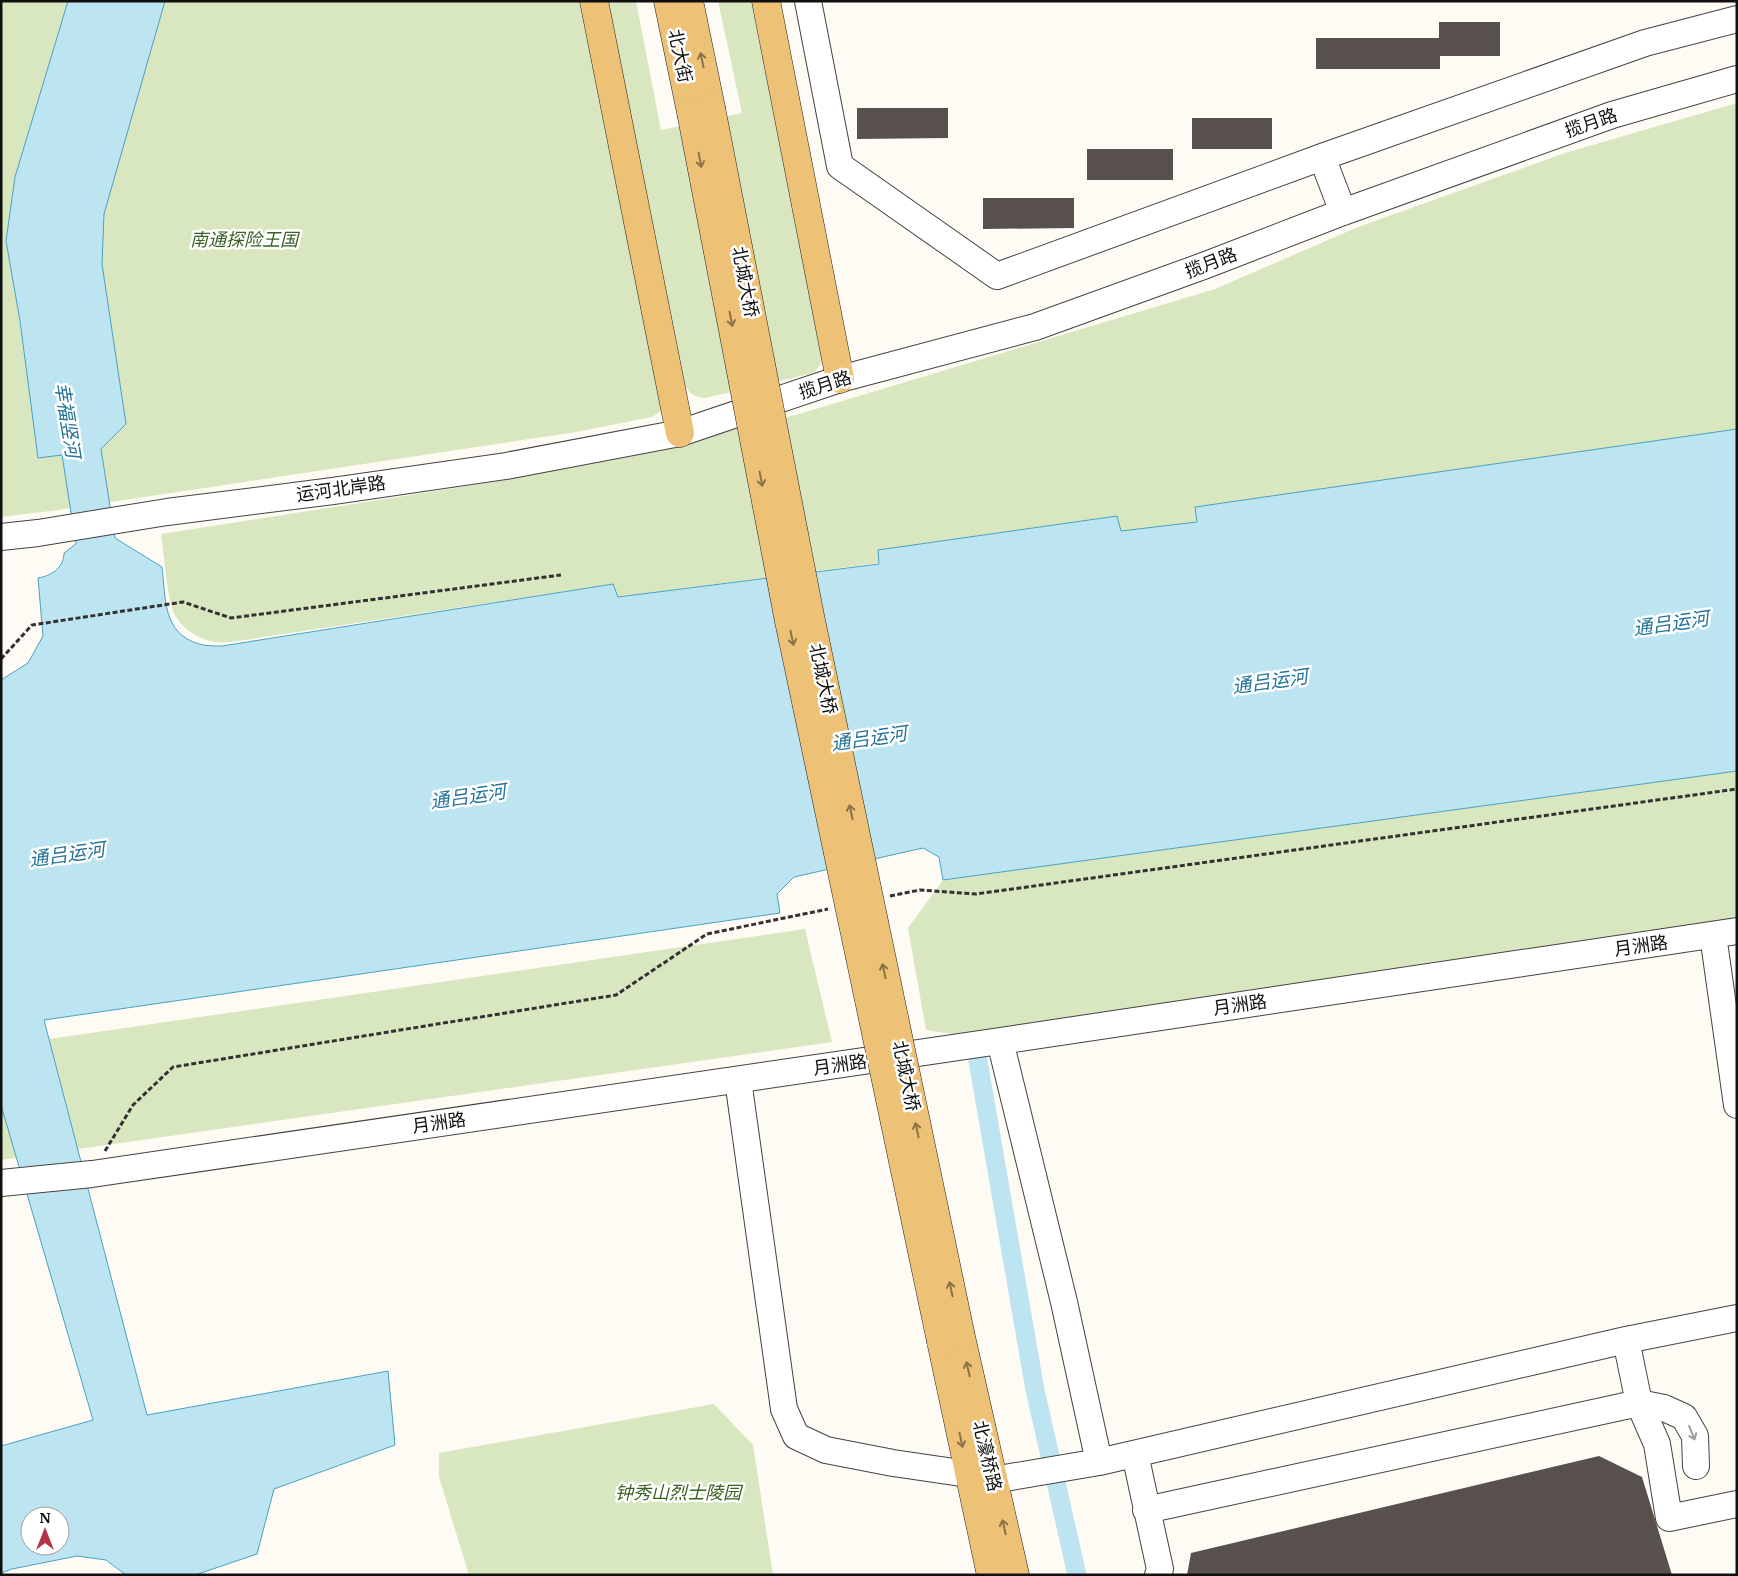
<svg xmlns="http://www.w3.org/2000/svg" width="1738" height="1576" font-family="Merriweather,'Noto Sans SC',serif">
	<rect width="100%" height="100%" fill="#fefbf4"/>
	<path fill="#d9e7c0" d="M 1,1 L 587,1 L 665,408 L 652,417 L 576,432 L 51,511 L 1,517 Z
		M 606,1 L 636,1 L 661,130 L 742,113 L 718,1 L 751,1 L 824,355 L 821,364 L 814,373 L 705,398 C 693,397 689,394 684,383 Z
		M 1737,103 L 1737,429 L 1195,508 L 1197,522 L 1120,531 L 1117,516 L 878,550 L 879,563 L 617,597 L 613,584 L 231,642 C 226,642 220,643 216,642 C 200,640 182,629 175,615 C 167,601 164,552 161,534 L 500,481 L 682,443 L 799,414 L 1215,289 L 1358,227 L 1565,153 Z
		M 1737,771 L 1737,931 L 1000,1041 L 926,1030 L 908,928 L 943,880 Z
		M 805,929 L 832,1042 L 1,1160 L 1,1046 Z
		M 714,1404 L 753,1445 L 773,1575 L 469,1575 L 439,1477 L 439,1453 Z"/>
	<path fill="#bde4f1" stroke="#4aa1c2" fill-rule="evenodd" d="M 68,1 L 165,1 L 104,214 L 102,264 L 126,424 L 101,449 L 115,538 L 162,567 C 166,598 162,633 199,644 C 206,646 215,646 222,646 L 613,584 L 618,597 L 879,564 L 878,550 L 1117,516 L 1121,531 L 1197,522 L 1195,507 L 1737,429 L 1737,771 L 943,880 L 939,857 L 923,848 L 794,877 L 777,894 L 780,913 L 44,1020 L 147,1415 L 388,1371 L 395,1445 L 274,1489 L 257,1554 L 195,1575 L 126,1575 L 106,1560 L 77,1556 L 12,1569 L 1,1573 L 1,1446 L 93,1420 L 1,1105 L 1,680 L 28,663 L 43,636 L 38,578 C 51,576 64,568 64,553 L 76,544 L 62,455 L 38,458 L 20,321 L 6,241 L 15,177 ZM 30,1516 L 60,1516 L 60,1546 L 30,1546 Z"/>
	<g fill="none" stroke-linecap="round" stroke-linejoin="round">
		<path stroke="#bde4f1" stroke-width="19" d="M 978,1061 L 1035,1390 L 1077,1575"/>
	</g>
	<path fill="#58504d" d="M 1439,22 L 1500,22 L 1500,56 L 1440,56 L 1440,69 L 1316,69 L 1316,38 L 1439,38 Z
		M 857,108 L 948,108 L 948,138 L 857,139 Z
		M 1192,118 L 1272,118 L 1272,149 L 1192,149 Z
		M 1087,149 L 1173,149 L 1173,180 L 1087,180 Z
		M 983,198 L 1074,198 L 1074,228 L 983,229 Z
		M 1599,1456 L 1642,1477 L 1672,1575 L 1187,1575 L 1191,1553 Z"/>
	<g fill="none" stroke-linecap="round" stroke-linejoin="round">
		<defs>
			<path id="minor" d="M 808,1 L 840,166 L 997,276 L 1322,157 L 1645,43 L 1737,19
				M 1322,157 L 1343,212
				M 1,537 L 38,533 L 167,512 L 333,491 L 506,466 L 680,433 L 840,379 L 1035,327 L 1206,265 L 1343,212 L 1612,115 L 1737,79
				M 1713,935 L 1737,1105
				M 1000,1041 L 1064,1302 L 1099,1462
				M 738,1080 L 784,1409 L 796,1436 L 826,1450 L 893,1463 L 968,1474
				M 1,1183 L 92,1174 L 1000,1041 L 1737,931
				M 1626,1340 L 1639,1403 L 1657,1444 L 1669,1518 L 1737,1504
				M 1135,1454 L 1160,1569 L 1158,1575
				M 993,1480 L 1099,1462 L 1626,1340 L 1737,1318
				M 1146,1510 L 1639,1403 L 1664,1408 L 1684,1417 L 1695,1436 L 1696,1466"/>
			<path id="major" d="M 594,1 L 680,433
				M 668,1 L 691,112
				M 689,1 L 711,108
				M 766,1 L 840,379
				M 961,1337 L 1015,1575
				M 941,1341 L 991,1575"/>
		</defs>
		<use href="#minor" stroke="#434343" stroke-width="28"/>
		<use href="#major" stroke="#212121" stroke-width="29"/>
		<path stroke="#323232" stroke-width="3" stroke-dasharray="5 2.5" stroke-linecap="butt" d="M 1,659 L 32,625 L 183,602 L 231,618 L 561,575
			M 890,896 L 920,890 L 976,894 L 1737,789
			M 105,1151 L 133,1105 L 173,1067 L 616,995 L 707,934 L 828,909"/>
		<use href="#minor" stroke="#fff" stroke-width="26"/>
		<use href="#major" stroke="#edc176" stroke-width="28"/>
		<defs>
			<path id="major-bridge" d="M 711,108 L 810,616 L 961,1337
				M 691,112 L 789,621 L 941,1341"/>
		</defs>
		<use href="#major-bridge" stroke="#212121" stroke-width="29" stroke-linecap="butt"/>
		<use href="#major-bridge" stroke="#edc176" stroke-width="28"/>
	</g>
	<defs><path id="oneway-shaft" d="M-6 0H5M1.5-3L5.5 0L1.5 3" fill="none" stroke-width="1.6" stroke-linecap="round" stroke-linejoin="round" transform="scale(1.25)"/></defs>
	<g stroke="#8a7148">
		<use href="#oneway-shaft" transform="translate(702 60) rotate(-102)"/>
		<use href="#oneway-shaft" transform="translate(700 160) rotate(79)"/>
		<use href="#oneway-shaft" transform="translate(731 319) rotate(79)"/>
		<use href="#oneway-shaft" transform="translate(761 479) rotate(79)"/>
		<use href="#oneway-shaft" transform="translate(792 638) rotate(78)"/>
		<use href="#oneway-shaft" transform="translate(851 812) rotate(-102)"/>
		<use href="#oneway-shaft" transform="translate(884 971) rotate(-102)"/>
		<use href="#oneway-shaft" transform="translate(917 1130) rotate(-102)"/>
		<use href="#oneway-shaft" transform="translate(951 1289) rotate(-102)"/>
		<use href="#oneway-shaft" transform="translate(968 1369) rotate(-103)"/>
		<use href="#oneway-shaft" transform="translate(961 1440) rotate(78)"/>
		<use href="#oneway-shaft" transform="translate(1004 1527) rotate(-103)"/>
	</g>
	<use stroke="#9f9f9f" href="#oneway-shaft" transform="translate(1692 1433) rotate(68)"/>
	<g text-anchor="middle" stroke-width="5" stroke-linejoin="round" paint-order="stroke">
		<g font-size="18" fill="#101010" stroke="#fff">
			<text transform="translate(680 56) rotate(78)" y="6">北大街</text>
			<text transform="translate(1591 123) rotate(-19)" y="6">揽月路</text>
			<text transform="translate(1211 263) rotate(-21)" y="6">揽月路</text>
			<text transform="translate(745 282) rotate(79)" y="6">北城大桥</text>
			<text transform="translate(825 385) rotate(-18)" y="6">揽月路</text>
			<text transform="translate(341 489) rotate(-8)" y="6">运河北岸路</text>
			<text transform="translate(823 679) rotate(78)" y="6">北城大桥</text>
			<text transform="translate(1641 946) rotate(-8)" y="6">月洲路</text>
			<text transform="translate(1240 1005) rotate(-8)" y="6">月洲路</text>
			<text transform="translate(840 1065) rotate(-8)" y="6">月洲路</text>
			<text transform="translate(906 1076) rotate(78)" y="6">北城大桥</text>
			<text transform="translate(439 1123) rotate(-8)" y="6">月洲路</text>
			<text transform="translate(987 1456) rotate(77)" y="6">北濠桥路</text>
		</g>
		<g font-size="18" font-style="italic" fill="#3a6325" stroke="#fff">
			<text x="244" y="246">南通探险王国</text>
			<text x="678" y="1499">钟秀山烈士陵园</text>
		</g>
		<g font-size="19" font-style="italic" fill="#237498" stroke="#fff">
			<text transform="translate(68 420) rotate(81)" y="7">幸福竖河</text>
			<text transform="translate(1671 623) rotate(-8)" y="7">通吕运河</text>
			<text transform="translate(1270 681) rotate(-8)" y="7">通吕运河</text>
			<text transform="translate(869 738) rotate(-8)" y="7">通吕运河</text>
			<text transform="translate(468 796) rotate(-8)" y="7">通吕运河</text>
			<text transform="translate(67 854) rotate(-8)" y="7">通吕运河</text>
		</g>
	</g>
	<rect width="1738" height="1576" fill="none" stroke="#101010" stroke-width="5"/>
	<g transform="translate(45 1531)"><circle r="24" fill="#ffffff" stroke="#9f9f9f"/>
	<path d="M0-4L9 19L0 12L-9 19Z" fill="#b53349"/>
	<text y="-8" font-size="14" font-weight="bold" text-anchor="middle" fill="#101010">N</text>
	</g>
</svg>
